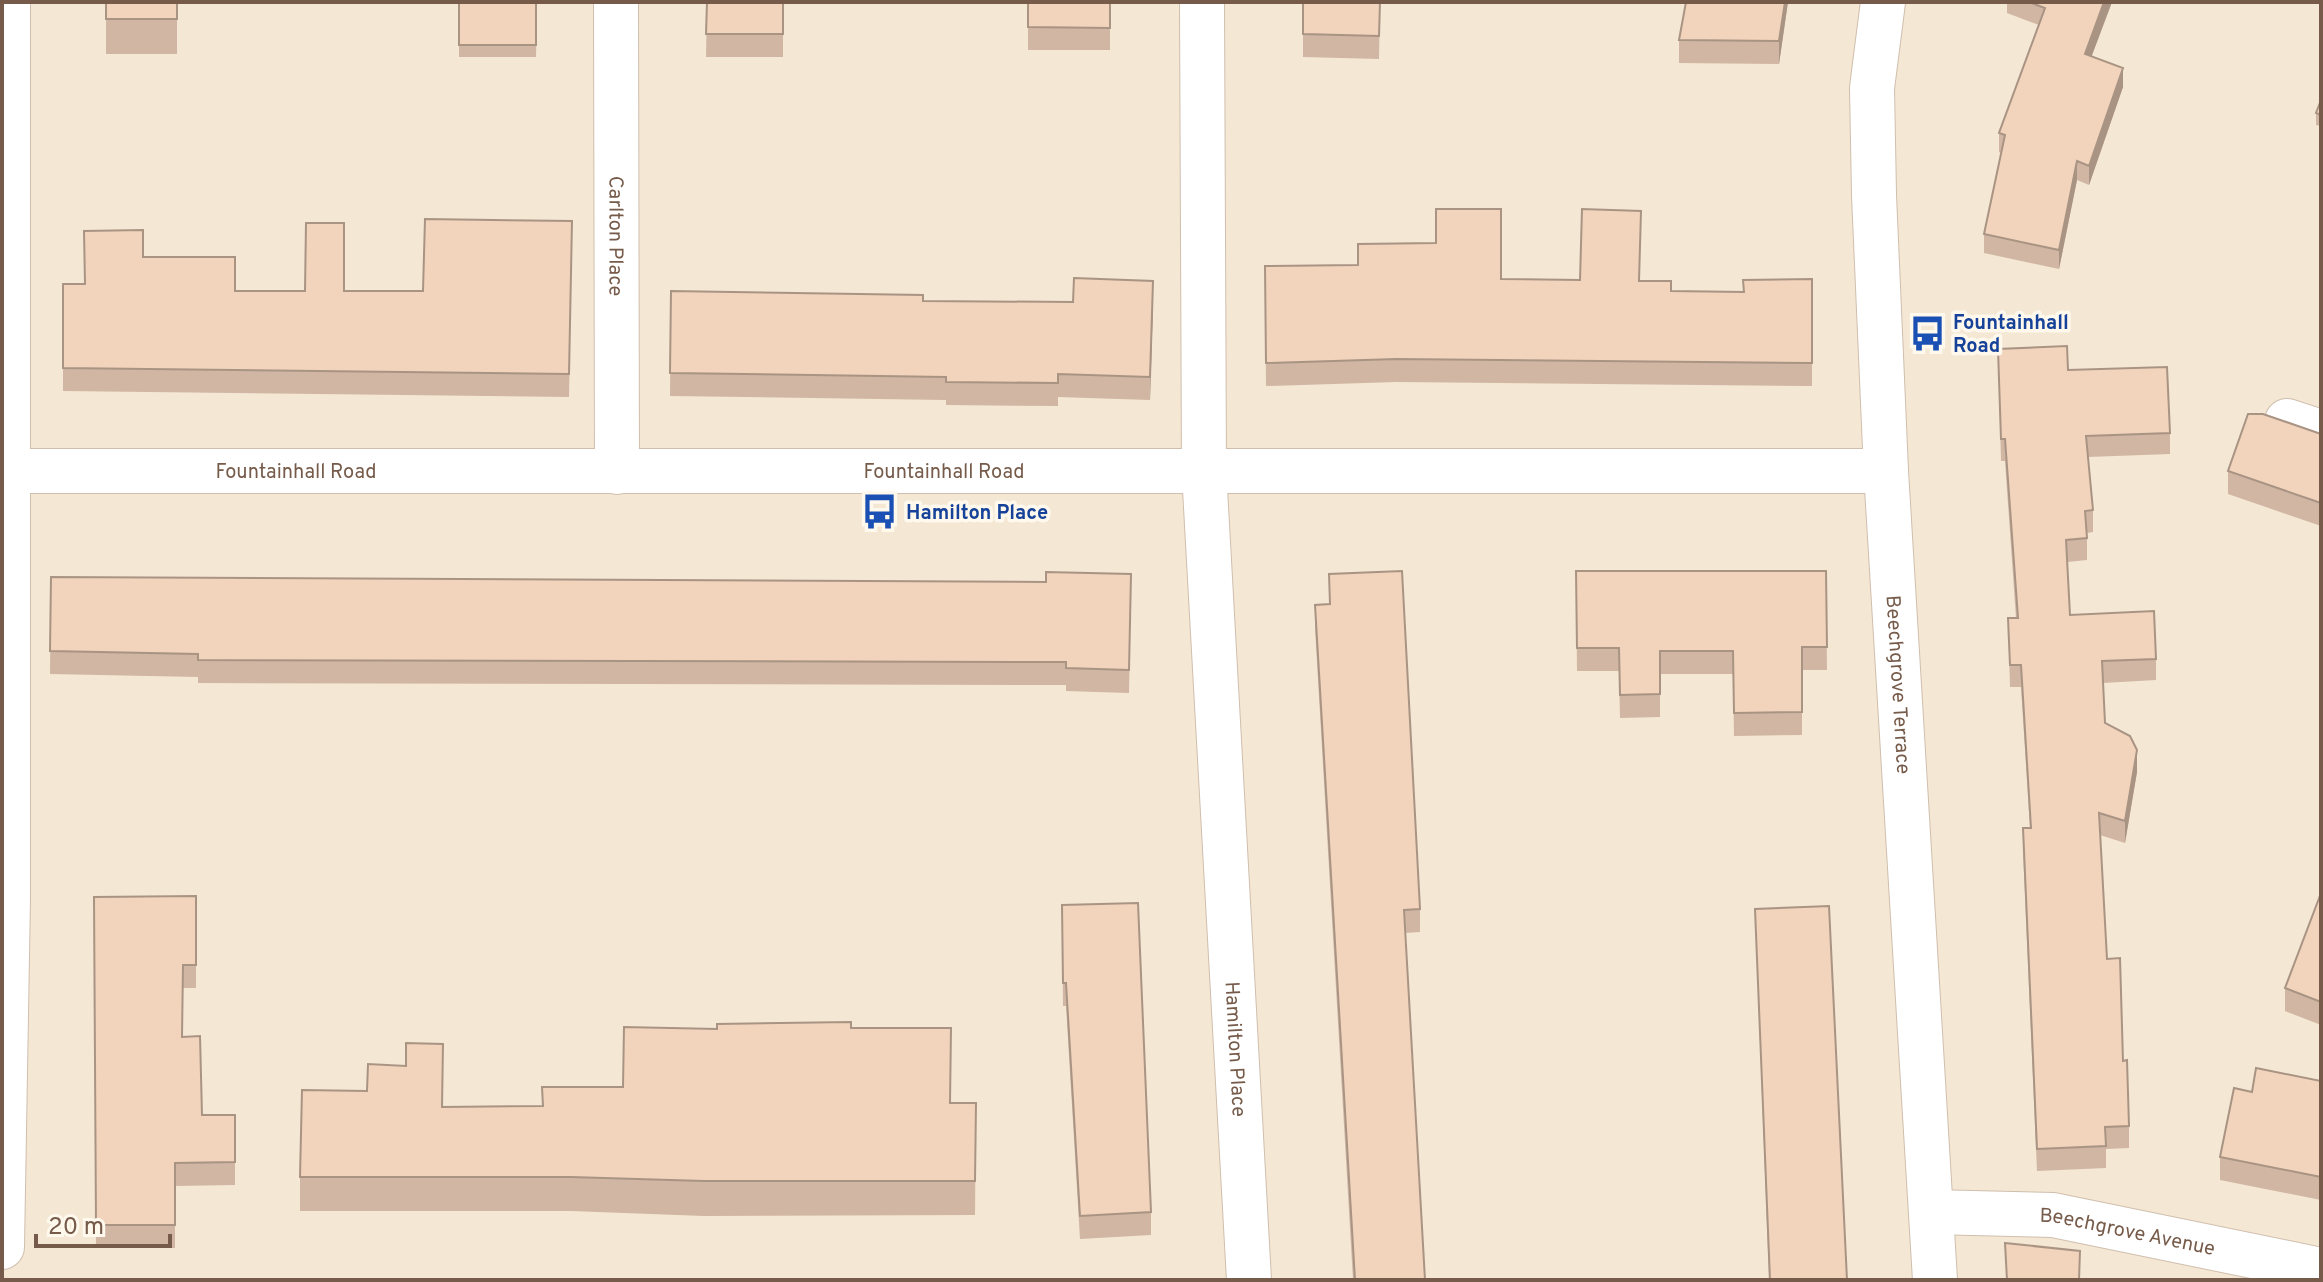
<svg xmlns="http://www.w3.org/2000/svg" width="2323" height="1282" font-family="Overpass,sans-serif">
	<rect width="100%" height="100%" fill="#fcf4e6"/>
	<path fill="#f4e7d4" d="M 2,2 L 2321,2 L 2321,1280 L 2,1280 Z"/>
	<g fill="none" stroke-linecap="round" stroke-linejoin="round">
		<defs>
			<g id="minor">
				<path id="s1" d="M 616,2 L 617,472"/>
				<path id="s2" d="M 1202,2 L 1204,471 L 1249,1280"/>
				<path d="M 2287,421 L 2321,432"/>
				<path id="s3" d="M 1931,1212 L 2053,1215 L 2321,1270"/>
				<path d="M 2,1247 L 8,898 L 8,2"/>
			</g>
			<g id="tertiary">
				<path id="s4" d="M 1883,2 L 1872,88 L 1874,195 L 1886,471 L 1935,1280"/>
				<path id="s5" d="M 2,471 L 1886,471"/>
			</g>
		</defs>
		<use href="#minor" stroke="#d0bfae" stroke-width="46"/>
		<use href="#tertiary" stroke="#d0bfae" stroke-width="46"/>
		<use href="#minor" stroke="#fff" stroke-width="44"/>
		<use href="#tertiary" stroke="#fff" stroke-width="44"/>
	</g>
	<path fill="#d0b6a3" d="M 106,2 L 177,2 L 177,54 L 106,54 Z
		M 459,2 L 537,2 L 536,57 L 459,57 Z
		M 707,2 L 783,2 L 783,57 L 706,57 Z
		M 1028,2 L 1110,2 L 1110,50 L 1028,50 Z
		M 1303,2 L 1380,2 L 1379,59 L 1303,57 Z
		M 1686,2 L 1788,2 L 1779,64 L 1679,63 L 1679,40 Z
		M 2007,2 L 2112,2 L 2091,57 L 2123,87 L 2089,185 L 2077,180 L 2059,269 L 1984,253 L 1984,234 L 2001,153 L 1999,152 L 1999,133 L 2039,25 L 2007,13 Z
		M 2321,100 L 2321,126 L 2316,125 L 2316,113 Z
		M 572,221 L 569,397 L 63,391 L 63,284 L 84,284 L 143,257 L 235,291 L 423,291 Z
		M 1265,266 L 1501,279 L 1640,281 L 1671,291 L 1744,292 L 1812,279 L 1812,386 L 1396,382 L 1266,386 Z
		M 671,291 L 923,301 L 1153,304 L 1150,400 L 1058,397 L 1058,406 L 946,405 L 946,400 L 670,396 Z
		M 1998,349 L 2068,370 L 2170,433 L 2170,454 L 2088,457 L 2093,510 L 2093,532 L 2087,533 L 2087,560 L 2067,562 L 2070,615 L 2156,659 L 2156,680 L 2103,683 L 2105,723 L 2137,772 L 2125,843 L 2100,835 L 2107,959 L 2129,1096 L 2129,1148 L 2106,1149 L 2106,1168 L 2037,1171 L 2023,850 L 2023,828 L 2030,828 L 2021,687 L 2010,687 L 2008,618 L 2016,618 L 2005,461 L 2001,461 Z
		M 2321,434 L 2321,526 L 2228,494 L 2228,471 Z
		M 1576,571 L 1826,571 L 1827,670 L 1802,670 L 1802,735 L 1734,736 L 1733,674 L 1660,674 L 1660,717 L 1620,718 L 1619,671 L 1577,671 Z
		M 1131,574 L 1129,693 L 1066,691 L 1066,685 L 198,683 L 198,677 L 50,674 L 51,577 L 1046,582 Z
		M 1329,574 L 1420,909 L 1420,932 L 1405,933 L 1425,1280 L 1353,1280 L 1315,628 L 1315,605 L 1329,604 Z
		M 2321,893 L 2321,1025 L 2285,1011 L 2285,988 Z
		M 196,896 L 196,988 L 183,988 L 182,1037 L 202,1115 L 235,1115 L 235,1185 L 175,1186 L 175,1248 L 96,1248 L 94,897 Z
		M 1062,905 L 1151,1212 L 1151,1235 L 1080,1239 L 1066,1006 L 1063,1006 Z
		M 1755,909 L 1847,1280 L 1769,1280 Z
		M 851,1028 L 950,1103 L 976,1103 L 975,1215 L 704,1216 L 571,1211 L 300,1211 L 300,1177 L 443,1107 L 542,1106 L 542,1087 L 623,1087 L 717,1029 Z
		M 2321,1081 L 2321,1200 L 2220,1180 L 2220,1157 L 2252,1092 Z"/>
	<path fill="#a99484" d="M 1785,2 L 1788,2 L 1779,64 L 1779,41 Z
		M 2104,2 L 2112,2 L 2085,74 L 2085,54 Z
		M 2123,68 L 2123,87 L 2089,185 L 2089,166 Z
		M 2077,161 L 2077,180 L 2059,269 L 2059,250 Z
		M 1153,281 L 1153,304 L 1150,400 L 1150,377 Z
		M 2137,750 L 2137,772 L 2125,843 L 2125,821 Z"/>
	<path fill="#f2d4bd" stroke="#a99484" stroke-width="2" d="M 106,2 L 177,2 L 177,19 L 106,19 Z
		M 459,2 L 536,2 L 536,45 L 459,45 Z
		M 707,2 L 783,2 L 783,34 L 706,34 Z
		M 1028,2 L 1110,2 L 1110,28 L 1028,27 Z
		M 1303,2 L 1380,2 L 1379,36 L 1303,34 Z
		M 1686,2 L 1785,2 L 1779,41 L 1679,40 Z
		M 2029,2 L 2104,2 L 2085,54 L 2123,68 L 2089,166 L 2077,161 L 2059,250 L 1984,234 L 2005,135 L 1999,133 L 2045,8 Z
		M 2321,100 L 2321,115 L 2316,113 Z
		M 1436,209 L 1501,209 L 1501,279 L 1580,280 L 1582,209 L 1641,211 L 1639,281 L 1671,281 L 1671,291 L 1744,292 L 1743,280 L 1812,279 L 1812,363 L 1396,359 L 1266,363 L 1265,266 L 1358,265 L 1358,244 L 1436,243 Z
		M 425,219 L 572,221 L 569,374 L 63,368 L 63,284 L 85,284 L 84,231 L 143,230 L 143,257 L 235,257 L 235,291 L 305,291 L 306,223 L 344,223 L 344,291 L 423,291 Z
		M 1074,278 L 1153,281 L 1150,377 L 1058,374 L 1058,383 L 946,382 L 946,377 L 670,373 L 671,291 L 923,295 L 923,301 L 1073,302 Z
		M 2067,346 L 2068,370 L 2167,367 L 2170,433 L 2086,436 L 2093,510 L 2085,511 L 2087,538 L 2066,540 L 2070,615 L 2154,611 L 2156,659 L 2102,661 L 2105,723 L 2130,736 L 2137,750 L 2125,821 L 2099,813 L 2107,959 L 2120,958 L 2123,1061 L 2127,1060 L 2129,1126 L 2105,1127 L 2106,1146 L 2037,1149 L 2023,828 L 2031,828 L 2021,665 L 2010,665 L 2008,618 L 2018,618 L 2005,439 L 2001,439 L 1998,349 Z
		M 2248,414 L 2263,414 L 2321,434 L 2321,503 L 2228,471 Z
		M 1402,571 L 1420,909 L 1404,910 L 1425,1280 L 1355,1280 L 1315,605 L 1330,604 L 1329,574 Z
		M 1576,571 L 1826,571 L 1827,647 L 1802,647 L 1802,712 L 1734,713 L 1733,651 L 1660,651 L 1660,694 L 1620,695 L 1619,648 L 1577,648 Z
		M 1046,572 L 1131,574 L 1129,670 L 1066,668 L 1066,662 L 198,660 L 198,654 L 50,651 L 51,577 L 1046,582 Z
		M 2321,893 L 2321,1002 L 2285,988 Z
		M 196,896 L 196,965 L 183,965 L 182,1037 L 200,1036 L 202,1115 L 235,1115 L 235,1162 L 175,1163 L 175,1225 L 96,1225 L 94,897 Z
		M 1138,903 L 1151,1212 L 1080,1216 L 1066,983 L 1063,983 L 1062,905 Z
		M 1829,906 L 1847,1280 L 1770,1280 L 1755,909 Z
		M 851,1022 L 851,1028 L 951,1028 L 950,1103 L 976,1103 L 975,1181 L 704,1181 L 571,1177 L 300,1177 L 302,1090 L 367,1091 L 368,1064 L 406,1066 L 406,1043 L 443,1044 L 442,1107 L 543,1106 L 542,1087 L 623,1087 L 624,1027 L 717,1029 L 717,1024 Z
		M 2256,1068 L 2321,1081 L 2321,1177 L 2220,1157 L 2234,1088 L 2252,1092 Z
		M 2005,1243 L 2080,1251 L 2079,1280 L 2007,1280 Z"/>
	<defs>
		<symbol id="bus-bare" viewBox="-9 -9 18 18"><path d="M-5-6H5V4H4V6H2V4H-2V6H-4V4H-5ZM-3.5-4V0h7V-4ZM-3.5 1.2v1.5H-2V1.2ZM2 1.2v1.5H3.5V1.2Z" fill="#1a4fb4" stroke="#fff8ec" stroke-width="2.5" paint-order="stroke"/></symbol>
	</defs>
	<g fill-rule="evenodd">
		<use href="#bus-bare" x="1902" y="308" width="51" height="51"/>
		<use href="#bus-bare" x="854" y="486" width="51" height="51"/>
	</g>
	<g text-anchor="middle" stroke-width="7" stroke-linejoin="round" paint-order="stroke">
		<g font-size="20" fill="#765b4a" stroke="#fff8ec">
			<text dy="7" stroke="none"><textPath href="#s1" startOffset="234">Carlton Place</textPath></text>
			<text dy="7" stroke="none"><textPath href="#s5" startOffset="294">Fountainhall Road</textPath></text>
			<text dy="7" stroke="none"><textPath href="#s5" startOffset="942">Fountainhall Road</textPath></text>
			<text dy="7" stroke="none"><textPath href="#s4" startOffset="684">Beechgrove Terrace</textPath></text>
			<text dy="7" stroke="none"><textPath href="#s2" startOffset="1048">Hamilton Place</textPath></text>
			<text dy="7" stroke="none"><textPath href="#s3" startOffset="198">Beechgrove Avenue</textPath></text>
		</g>
		<g font-size="20" font-weight="bold" fill="#164399" stroke="#fff8ec" text-anchor="start">
			<text x="1953" y="329">Fountainhall<tspan x="1953" dy="23">Road</tspan></text>
			<text x="906" y="519">Hamilton Place</text>
		</g>
	</g>
	<rect width="2323" height="1282" fill="none" stroke="#765b4a" stroke-width="8"/>
	<path d="M36 1234v12h134v-12" fill="none" stroke="#765b4a" stroke-width="4"/>
	<text x="48" y="1234" font-size="24" fill="#765b4a" stroke="#fff8ec" stroke-width="6" paint-order="stroke">20 m</text>
</svg>
